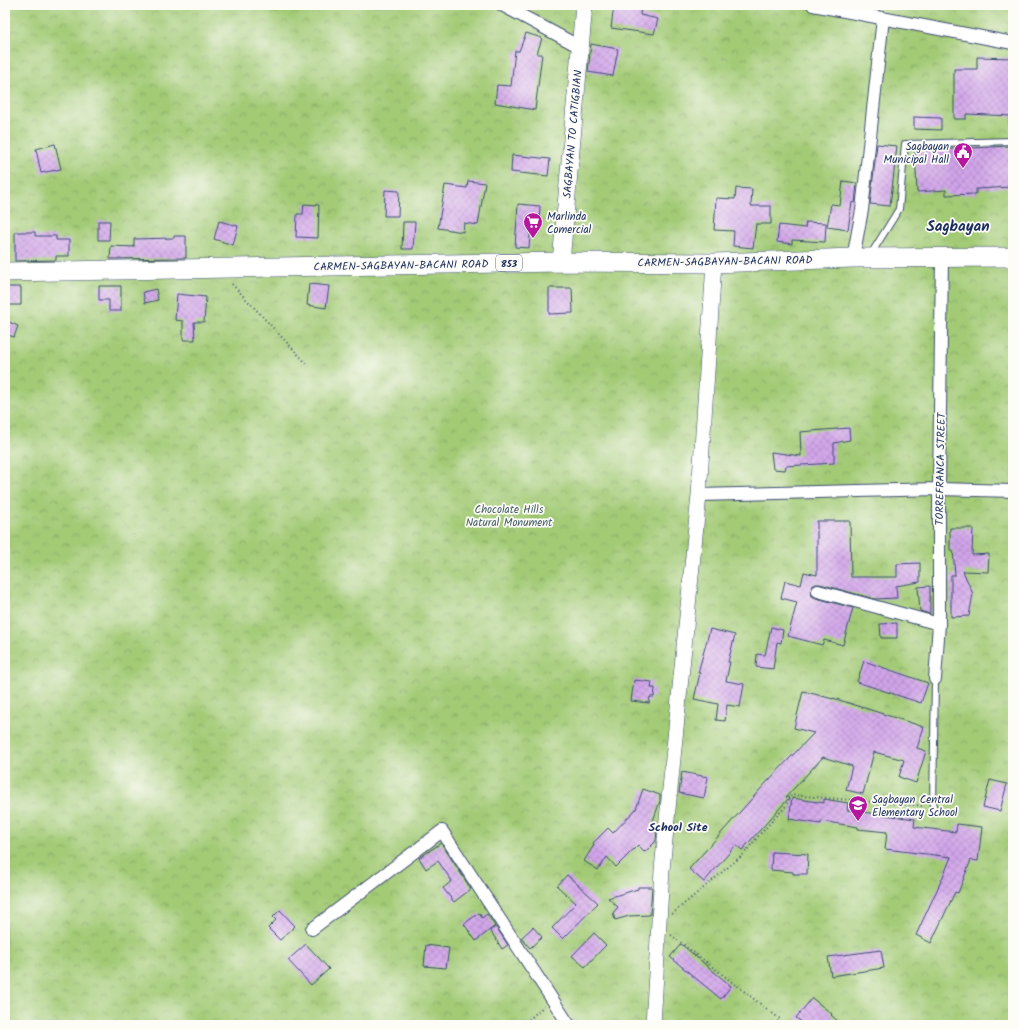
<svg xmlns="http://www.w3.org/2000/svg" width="1018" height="1030" font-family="Kalam,sans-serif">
	<defs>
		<pattern id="park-crowns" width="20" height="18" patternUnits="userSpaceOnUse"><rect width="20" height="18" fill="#a3cb76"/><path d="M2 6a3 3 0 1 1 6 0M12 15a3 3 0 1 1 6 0" fill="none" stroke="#84a564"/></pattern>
		<pattern id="building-cross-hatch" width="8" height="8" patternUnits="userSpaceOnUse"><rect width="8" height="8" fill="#d2a5ea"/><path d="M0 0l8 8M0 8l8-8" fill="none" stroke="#aa87c1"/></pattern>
	</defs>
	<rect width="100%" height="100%" fill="#fdfcf7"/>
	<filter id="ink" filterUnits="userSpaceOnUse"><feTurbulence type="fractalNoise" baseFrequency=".025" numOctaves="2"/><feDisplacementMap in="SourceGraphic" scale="8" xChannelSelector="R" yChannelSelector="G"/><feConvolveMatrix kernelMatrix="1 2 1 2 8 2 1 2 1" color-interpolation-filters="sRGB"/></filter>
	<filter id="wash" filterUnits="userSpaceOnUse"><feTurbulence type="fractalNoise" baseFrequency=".012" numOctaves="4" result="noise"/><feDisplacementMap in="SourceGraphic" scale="16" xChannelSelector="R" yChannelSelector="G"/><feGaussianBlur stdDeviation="0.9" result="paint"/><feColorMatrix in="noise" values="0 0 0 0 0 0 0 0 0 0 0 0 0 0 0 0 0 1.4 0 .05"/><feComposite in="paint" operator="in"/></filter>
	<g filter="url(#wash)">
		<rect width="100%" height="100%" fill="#f3ebd4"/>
		<path fill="url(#park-crowns)" stroke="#5f7d6a" d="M 5,5 L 1013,5 L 1013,1025 L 5,1025 Z"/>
		<g id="blocks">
			<path fill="url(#building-cross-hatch)" d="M 614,5 L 641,5 L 640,15 L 658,19 L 654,34 L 611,28 Z
				M 526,33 L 542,38 L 537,54 L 542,54 L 535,110 L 495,103 L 497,85 L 511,86 L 515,51 L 519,51 Z
				M 591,44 L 618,49 L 613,76 L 588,72 Z
				M 977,57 L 1013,58 L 1013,116 L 966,114 L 966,119 L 954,119 L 954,69 L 977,69 Z
				M 914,117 L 941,118 L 941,130 L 914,129 Z
				M 55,144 L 61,169 L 41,173 L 36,149 Z
				M 877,144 L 897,146 L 890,206 L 870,204 Z
				M 1009,146 L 1011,187 L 976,189 L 976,194 L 946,195 L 946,190 L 917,192 L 915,151 Z
				M 512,155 L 550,159 L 548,176 L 511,172 Z
				M 468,181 L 485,183 L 478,225 L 464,223 L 463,232 L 438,228 L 445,185 L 467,188 Z
				M 843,181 L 857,183 L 855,203 L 852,202 L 848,230 L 827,227 L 831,204 L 840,205 Z
				M 736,188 L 752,189 L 751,206 L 771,206 L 771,224 L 756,224 L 753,248 L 733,246 L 734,231 L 714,230 L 716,198 L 735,199 Z
				M 385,190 L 399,191 L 398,216 L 384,216 Z
				M 304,204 L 319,205 L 318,238 L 296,237 L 297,214 L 303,214 Z
				M 518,204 L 540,206 L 539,222 L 531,222 L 529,248 L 515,247 Z
				M 98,221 L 110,221 L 109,240 L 98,240 Z
				M 219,221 L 238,226 L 233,245 L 214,239 Z
				M 403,222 L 415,222 L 413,249 L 402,249 Z
				M 806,222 L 826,223 L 825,242 L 792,240 L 792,244 L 777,242 L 779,225 L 805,228 Z
				M 15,232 L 35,232 L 35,236 L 56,236 L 56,240 L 69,240 L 69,256 L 56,256 L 56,260 L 15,261 Z
				M 174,236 L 186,236 L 186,258 L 110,259 L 111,246 L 134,247 L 134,239 L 174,238 Z
				M 309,284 L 329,286 L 326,308 L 307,305 Z
				M 99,286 L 121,286 L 121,311 L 109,311 L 109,300 L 99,300 Z
				M 6,287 L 21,287 L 21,305 L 6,305 Z
				M 549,288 L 572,288 L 573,313 L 549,314 Z
				M 156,289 L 158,300 L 145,303 L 143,292 Z
				M 177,294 L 206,297 L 204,322 L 194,322 L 195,340 L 183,340 L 183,321 L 175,320 Z
				M 9,322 L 18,326 L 14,337 L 5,334 Z
				M 849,428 L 850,440 L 834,443 L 834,463 L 786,466 L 785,470 L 773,469 L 771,452 L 801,456 L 800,432 Z
				M 817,521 L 850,521 L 851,577 L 897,577 L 897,564 L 920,563 L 920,582 L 896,586 L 897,598 L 874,599 L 820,584 L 816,584 L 812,586 L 811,593 L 812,596 L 816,598 L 853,608 L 843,645 L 824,640 L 822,645 L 788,636 L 797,602 L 781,598 L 785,581 L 801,585 L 804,572 L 817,575 Z
				M 950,528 L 973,528 L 972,555 L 989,554 L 988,572 L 963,571 L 973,594 L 969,616 L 951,617 L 951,575 L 955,575 L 953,550 L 950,550 Z
				M 930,586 L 930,614 L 920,611 L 918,587 Z
				M 897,623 L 897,638 L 881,638 L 880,624 Z
				M 771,627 L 783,630 L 781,643 L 777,642 L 773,669 L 756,667 L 757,654 L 765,655 Z
				M 710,629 L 735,635 L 728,662 L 730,662 L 726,681 L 744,684 L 740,707 L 727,705 L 725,721 L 716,720 L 718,704 L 694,699 L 700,673 L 698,673 Z
				M 864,661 L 928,683 L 921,703 L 857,682 Z
				M 634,680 L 652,682 L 651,688 L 655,688 L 654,697 L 650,697 L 649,703 L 631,701 Z
				M 803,691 L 833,699 L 833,698 L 924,727 L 917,748 L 926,751 L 916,783 L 899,777 L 904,760 L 874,752 L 863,794 L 846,790 L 852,766 L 823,757 L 786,797 L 789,798 L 742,850 L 736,845 L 704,882 L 689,869 L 765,784 L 814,733 L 794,728 Z
				M 682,772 L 708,777 L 704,798 L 679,793 Z
				M 990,780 L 1007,784 L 1000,811 L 983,807 Z
				M 643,789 L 660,795 L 660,801 L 652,824 L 657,829 L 656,841 L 645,852 L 638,845 L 616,867 L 607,857 L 598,870 L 584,861 L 594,845 L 593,843 L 608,828 L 613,833 L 636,809 Z
				M 792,798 L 824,803 L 824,799 L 848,803 L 847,810 L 915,819 L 914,827 L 956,832 L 957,824 L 982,827 L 978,861 L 971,860 L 958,893 L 955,892 L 931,943 L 916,935 L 942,879 L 951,857 L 885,849 L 887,832 L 858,829 L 858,827 L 821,821 L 821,824 L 789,819 Z
				M 441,843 L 471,889 L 454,902 L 443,888 L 452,881 L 438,861 L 426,869 L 419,858 Z
				M 772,852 L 808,854 L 807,874 L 793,874 L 793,872 L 771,870 Z
				M 567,875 L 598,903 L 563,939 L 552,928 L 576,903 L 557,886 Z
				M 638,887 L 652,887 L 650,915 L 629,916 L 615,920 L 613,913 L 618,907 L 608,898 L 638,889 Z
				M 280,910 L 295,926 L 280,940 L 268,928 L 276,920 L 273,917 Z
				M 479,913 L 482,918 L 487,914 L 495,926 L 476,941 L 464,924 Z
				M 496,927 L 508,945 L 502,949 L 490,930 Z
				M 533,927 L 542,937 L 530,948 L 521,938 Z
				M 594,933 L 606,945 L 585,967 L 572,956 Z
				M 306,944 L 329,969 L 311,985 L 288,960 Z
				M 681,944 L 731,986 L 721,999 L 670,957 Z
				M 426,945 L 449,948 L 446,968 L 424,966 Z
				M 881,950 L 884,968 L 831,976 L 828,957 Z
				M 812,998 L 832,1014 L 831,1015 L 842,1025 L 806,1025 L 796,1018 Z"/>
		</g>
	</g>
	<g filter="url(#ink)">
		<use href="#blocks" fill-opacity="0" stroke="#3b4b70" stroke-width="1"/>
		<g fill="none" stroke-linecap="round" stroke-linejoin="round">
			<defs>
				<path id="service" d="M 871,254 L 899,209 L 905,144 L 1013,141
					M 933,807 L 935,679"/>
				<path id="minor" d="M 502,5 L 580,47
					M 813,5 L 1013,43
					M 853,258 L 862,210 L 883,18
					M 699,495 L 939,489 L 1013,491
					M 818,591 L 939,624
					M 935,679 L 939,624 L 939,489 L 942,258
					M 312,929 L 442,831 L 569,1025"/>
				<path id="tertiary" d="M 653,1025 L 662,870 L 699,495 L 714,263"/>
				<path id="secondary" d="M 561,262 L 584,5"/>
				<path id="primary" d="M 5,272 L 561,262 L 714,263 L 853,258 L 1013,257"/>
			</defs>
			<use href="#service" stroke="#3b4b70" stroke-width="8"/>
			<use href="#minor" stroke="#3b4b70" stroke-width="14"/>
			<use href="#tertiary" stroke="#3b4b70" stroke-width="16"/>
			<use href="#secondary" stroke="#3b4b70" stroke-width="18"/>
			<use href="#primary" stroke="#3b4b70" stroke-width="20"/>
			<path stroke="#3b4b70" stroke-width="2" stroke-dasharray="1 3" stroke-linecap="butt" d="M 232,284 L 307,364
				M 672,914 L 744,854 L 759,835 L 786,806 L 791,795 L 925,806
				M 671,935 L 780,1019 L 775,1025
				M 523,1025 L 544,1006"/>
			<use href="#service" stroke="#fff" stroke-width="6"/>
			<use href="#minor" stroke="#fff" stroke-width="12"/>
			<use href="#tertiary" stroke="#fff" stroke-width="15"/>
			<use href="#secondary" stroke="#fff" stroke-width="17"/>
			<use href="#primary" stroke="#fff" stroke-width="19"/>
		</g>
	</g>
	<defs>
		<symbol id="civic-pin" viewBox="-11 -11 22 30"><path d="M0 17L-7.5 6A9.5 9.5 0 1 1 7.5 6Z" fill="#b5179e" stroke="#fdfcf7"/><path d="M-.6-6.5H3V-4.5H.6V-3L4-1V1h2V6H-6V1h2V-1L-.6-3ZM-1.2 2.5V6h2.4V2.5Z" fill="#fff"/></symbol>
		<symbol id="supermarket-pin" viewBox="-11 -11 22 30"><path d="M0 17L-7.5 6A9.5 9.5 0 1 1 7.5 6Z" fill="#b5179e" stroke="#fdfcf7"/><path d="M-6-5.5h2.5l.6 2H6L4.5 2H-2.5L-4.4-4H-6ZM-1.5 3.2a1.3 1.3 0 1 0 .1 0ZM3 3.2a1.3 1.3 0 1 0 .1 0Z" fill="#fff"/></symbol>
		<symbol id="school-pin" viewBox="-11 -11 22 30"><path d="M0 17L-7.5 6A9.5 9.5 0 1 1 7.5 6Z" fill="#b5179e" stroke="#fdfcf7"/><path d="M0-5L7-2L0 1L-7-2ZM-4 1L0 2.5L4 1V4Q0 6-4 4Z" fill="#fff"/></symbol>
	</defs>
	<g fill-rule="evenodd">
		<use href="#civic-pin" x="952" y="141" width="22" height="30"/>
		<use href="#supermarket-pin" x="522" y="211" width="22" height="30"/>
		<use href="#school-pin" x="847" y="794" width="22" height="30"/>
	</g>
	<g text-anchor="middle" stroke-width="3.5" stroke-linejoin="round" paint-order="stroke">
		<rect fill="#fdfcf7" stroke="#5f6c8c" stroke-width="1" x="496" y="255" width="26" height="16" rx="3"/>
		<g font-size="10" font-weight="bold" fill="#1b2f5e">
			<text x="509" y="267">853</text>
		</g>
		<g font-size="11" fill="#1b2f5e" stroke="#fdfcf7">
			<text transform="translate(572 134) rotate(-85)" y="4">SAGBAYAN TO CATIGBIAN</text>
			<text transform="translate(725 261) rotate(-1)" y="4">CARMEN-SAGBAYAN-BACANI ROAD</text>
			<text transform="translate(401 265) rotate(-1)" y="4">CARMEN-SAGBAYAN-BACANI ROAD</text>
			<text transform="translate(940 469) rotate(-89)" y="4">TORREFRANCA STREET</text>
		</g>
		<g font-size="11" fill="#1b2f5e" stroke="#fdfcf7" text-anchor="start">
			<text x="949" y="150" text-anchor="end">Sagbayan<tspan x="949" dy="13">Municipal Hall</tspan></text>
			<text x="547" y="220">Marlinda<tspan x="547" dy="13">Comercial</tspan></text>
			<text x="872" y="803">Sagbayan Central<tspan x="872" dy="13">Elementary School</tspan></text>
		</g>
		<g font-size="11" fill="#445e65" stroke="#fdfcf7">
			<text x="509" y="513">Chocolate Hills<tspan x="509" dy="13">Natural Monument</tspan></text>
		</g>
		<g font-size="12" font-weight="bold" fill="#1b2f5e" stroke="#fdfcf7">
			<text x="678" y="831">School Site</text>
		</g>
		<g font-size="15" font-weight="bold" fill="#1b2f5e" stroke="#fdfcf7">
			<text x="958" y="231">Sagbayan</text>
		</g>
	</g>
	<rect width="1018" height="1030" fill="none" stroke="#fdfcf7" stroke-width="20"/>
</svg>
